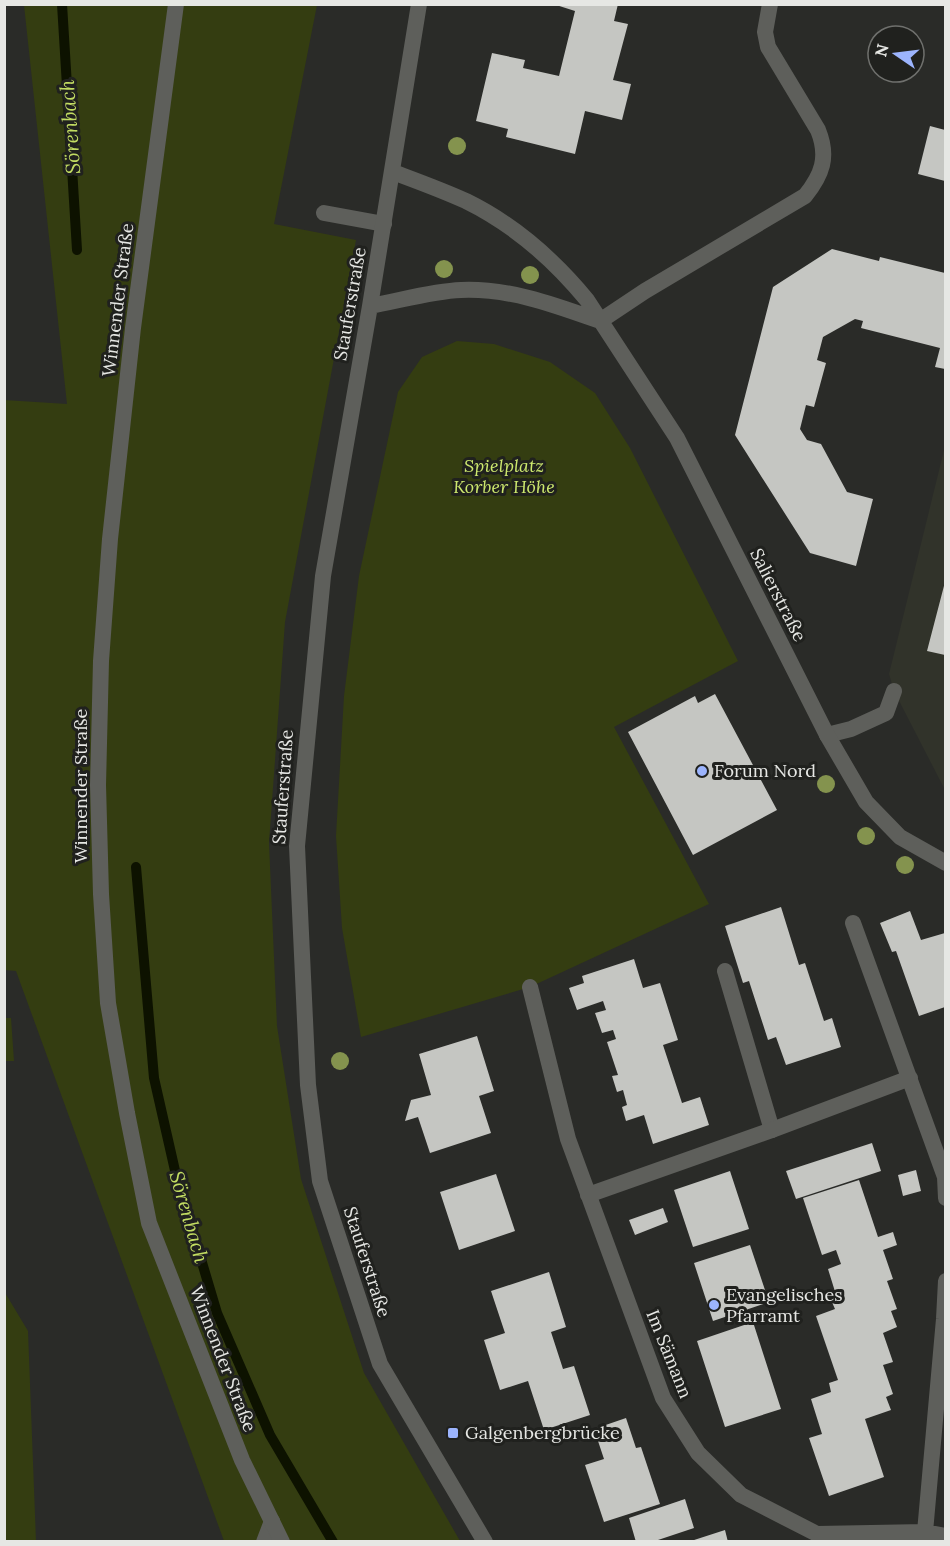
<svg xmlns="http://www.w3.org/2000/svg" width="950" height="1546" font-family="Lora,serif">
	<rect width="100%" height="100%" fill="#2a2b28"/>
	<path fill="#31332a" d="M 945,446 L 945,790 L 894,691 L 889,674 Z"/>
	<path fill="#343d11" d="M 24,5 L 317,5 L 274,224 L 356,240 L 285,622 L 269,843 L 277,1026 L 301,1179 L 364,1373 L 460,1541 L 224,1541 L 16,971 L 5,970 L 4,400 L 67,404 Z
		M 457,341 L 494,344 L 550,362 L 595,393 L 630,448 L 738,661 L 614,727 L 709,904 L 530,987 L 361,1037 L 342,928 L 336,836 L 344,696 L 359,576 L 398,392 L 422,357 Z
		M 4,1018 L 11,1018 L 14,1061 L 5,1061 Z
		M 4,1291 L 28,1331 L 36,1541 L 5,1541 Z"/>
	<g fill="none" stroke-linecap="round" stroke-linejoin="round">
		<path stroke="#0d1200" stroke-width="10" d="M 62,4 L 77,250
			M 136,867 L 154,1078 L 176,1175 L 217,1313 L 270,1435 L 333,1542"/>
	</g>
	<path fill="#c5c6c2" d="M 553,4 L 618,4 L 614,21 L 628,24 L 613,80 L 631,84 L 622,120 L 585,111 L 575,154 L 506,137 L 508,129 L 476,121 L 492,53 L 525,60 L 523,68 L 559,76 L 575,11 Z
		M 930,126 L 945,130 L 945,181 L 918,174 Z
		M 832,249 L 879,261 L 880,257 L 945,273 L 945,369 L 935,367 L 940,348 L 861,328 L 863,321 L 855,319 L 823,337 L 817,360 L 826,363 L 814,407 L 806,405 L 800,429 L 807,440 L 821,444 L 847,492 L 873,499 L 856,566 L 810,553 L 735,435 L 773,287 Z
		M 945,582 L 945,655 L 927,651 Z
		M 715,694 L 777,810 L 693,855 L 628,732 L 695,696 L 698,703 Z
		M 781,907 L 799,965 L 805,963 L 824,1021 L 832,1018 L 841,1047 L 786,1065 L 776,1037 L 768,1040 L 749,981 L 743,983 L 725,926 Z
		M 910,911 L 921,940 L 945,933 L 945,1007 L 919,1016 L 896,951 L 892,952 L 880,923 Z
		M 634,959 L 643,988 L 660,983 L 678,1040 L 663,1045 L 682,1103 L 700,1097 L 709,1125 L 653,1144 L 644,1115 L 626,1121 L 622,1107 L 627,1105 L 623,1090 L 617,1092 L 612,1076 L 618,1075 L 607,1042 L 616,1039 L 613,1030 L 602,1033 L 595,1013 L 606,1010 L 603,1001 L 577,1010 L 569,988 L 584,983 L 582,976 Z
		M 477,1036 L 494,1091 L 479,1096 L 491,1133 L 430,1153 L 418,1117 L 405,1121 L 411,1100 L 431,1095 L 419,1054 Z
		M 872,1143 L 881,1171 L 796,1199 L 786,1171 Z
		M 916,1170 L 921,1191 L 903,1196 L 898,1175 Z
		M 730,1171 L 749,1229 L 693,1247 L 674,1190 Z
		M 496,1174 L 515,1231 L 459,1250 L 440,1192 Z
		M 859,1180 L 878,1237 L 893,1232 L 897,1245 L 883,1250 L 893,1279 L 887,1281 L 897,1309 L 891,1311 L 897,1327 L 883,1333 L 893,1362 L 883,1365 L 893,1394 L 886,1397 L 891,1410 L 865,1419 L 884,1477 L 829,1496 L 809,1438 L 822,1434 L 811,1399 L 831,1392 L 829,1383 L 838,1380 L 816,1316 L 835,1309 L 831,1300 L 837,1298 L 828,1269 L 841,1264 L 836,1250 L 822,1255 L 803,1198 Z
		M 663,1208 L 668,1222 L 635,1235 L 629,1220 Z
		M 750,1245 L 769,1302 L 713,1321 L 694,1263 Z
		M 549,1272 L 566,1327 L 551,1332 L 563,1369 L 574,1366 L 590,1415 L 544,1430 L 528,1381 L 500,1390 L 484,1340 L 505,1333 L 491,1291 Z
		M 753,1322 L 781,1409 L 725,1427 L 697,1341 Z
		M 626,1418 L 636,1448 L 641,1447 L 660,1504 L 604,1522 L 585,1465 L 604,1459 L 594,1429 Z
		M 685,1499 L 694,1528 L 652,1542 L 636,1542 L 629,1518 Z
		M 725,1530 L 728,1542 L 691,1542 L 691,1541 Z"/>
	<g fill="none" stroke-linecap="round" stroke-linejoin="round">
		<path stroke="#5e5f5b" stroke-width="16" d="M 324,213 L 384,224
			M 827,735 L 851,729 L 886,713 L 894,691
			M 725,971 L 772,1130"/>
		<path stroke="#5e5f5b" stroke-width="16" d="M 419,4 L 370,306 L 323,576 L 297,846 L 308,1085 L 320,1181 L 380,1364 L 485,1542
			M 393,172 C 417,181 442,190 466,201 C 513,224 554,260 587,300 L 677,438 L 827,735 L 866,802 L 900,837 L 946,863
			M 370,306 C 399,301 432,291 461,290 C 510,288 555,305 600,321
			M 600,321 L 645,291 L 805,196 C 822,175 829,157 818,130 L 768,47 L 765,32 L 770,4
			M 853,923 L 945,1177 L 946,1198
			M 530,987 L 568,1139 L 663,1398 L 698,1453 L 741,1495 L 817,1534 L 925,1532 L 946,1536
			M 588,1195 L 772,1130 L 910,1078
			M 925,1532 L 944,1319 L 946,1281
			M 264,1542 L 272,1521"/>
		<path stroke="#5e5f5b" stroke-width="16" d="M 176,4 L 133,328 L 110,539 L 101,661 L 98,785 L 101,894 L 108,1003 L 127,1113 L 149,1223 L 242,1460 L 282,1542"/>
	</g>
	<g fill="#84934e">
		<circle cx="457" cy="146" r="9"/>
		<circle cx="444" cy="269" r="9"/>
		<circle cx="530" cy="275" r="9"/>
		<circle cx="826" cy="784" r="9"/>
		<circle cx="866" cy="836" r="9"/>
		<circle cx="905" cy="865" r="9"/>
		<circle cx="340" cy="1061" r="9"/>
	</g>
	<g fill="#9cb4fd" stroke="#20211e" stroke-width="2">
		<circle cx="702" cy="771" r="6"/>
		<circle cx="714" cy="1305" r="6"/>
		<rect x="447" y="1427" width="12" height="12" rx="3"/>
	</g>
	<g text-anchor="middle" stroke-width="6" stroke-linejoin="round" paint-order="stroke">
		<g font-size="18" fill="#e6e7e4" stroke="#20211e">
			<text transform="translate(118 300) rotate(-83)" y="6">Winnender Straße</text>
			<text transform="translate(350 304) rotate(-80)" y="6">Stauferstraße</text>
			<text transform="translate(778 595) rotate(63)" y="6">Salierstraße</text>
			<text transform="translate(81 786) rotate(-90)" y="6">Winnender Straße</text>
			<text transform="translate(283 787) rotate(-86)" y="6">Stauferstraße</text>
			<text transform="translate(367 1262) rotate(72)" y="6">Stauferstraße</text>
			<text transform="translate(669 1354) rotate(68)" y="6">Im Sämann</text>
			<text transform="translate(223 1359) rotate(69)" y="6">Winnender Straße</text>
		</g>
		<g font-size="18" font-style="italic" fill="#cde86e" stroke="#20211e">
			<text x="504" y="472">Spielplatz<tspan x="504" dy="21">Korber Höhe</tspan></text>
		</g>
		<g font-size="18" fill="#e6e7e4" stroke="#20211e" text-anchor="start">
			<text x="714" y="777">Forum Nord</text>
			<text x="726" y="1301">Evangelisches<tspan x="726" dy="21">Pfarramt</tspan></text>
			<text x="465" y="1439">Galgenbergbrücke</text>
		</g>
		<g font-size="20" font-style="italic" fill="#c2dc62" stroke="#20211e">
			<text transform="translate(70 127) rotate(-94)" y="7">Sörenbach</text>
			<text transform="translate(189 1217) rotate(74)" y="7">Sörenbach</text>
		</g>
	</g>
	<rect width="950" height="1546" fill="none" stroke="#e6e7e4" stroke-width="12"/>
	<g transform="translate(896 54) rotate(284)"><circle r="28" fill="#20211e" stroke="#6f706d" stroke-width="1.5"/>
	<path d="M0-4.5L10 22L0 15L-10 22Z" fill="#9cb4fd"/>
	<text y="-9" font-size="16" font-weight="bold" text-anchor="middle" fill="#e6e7e4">N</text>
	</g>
</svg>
